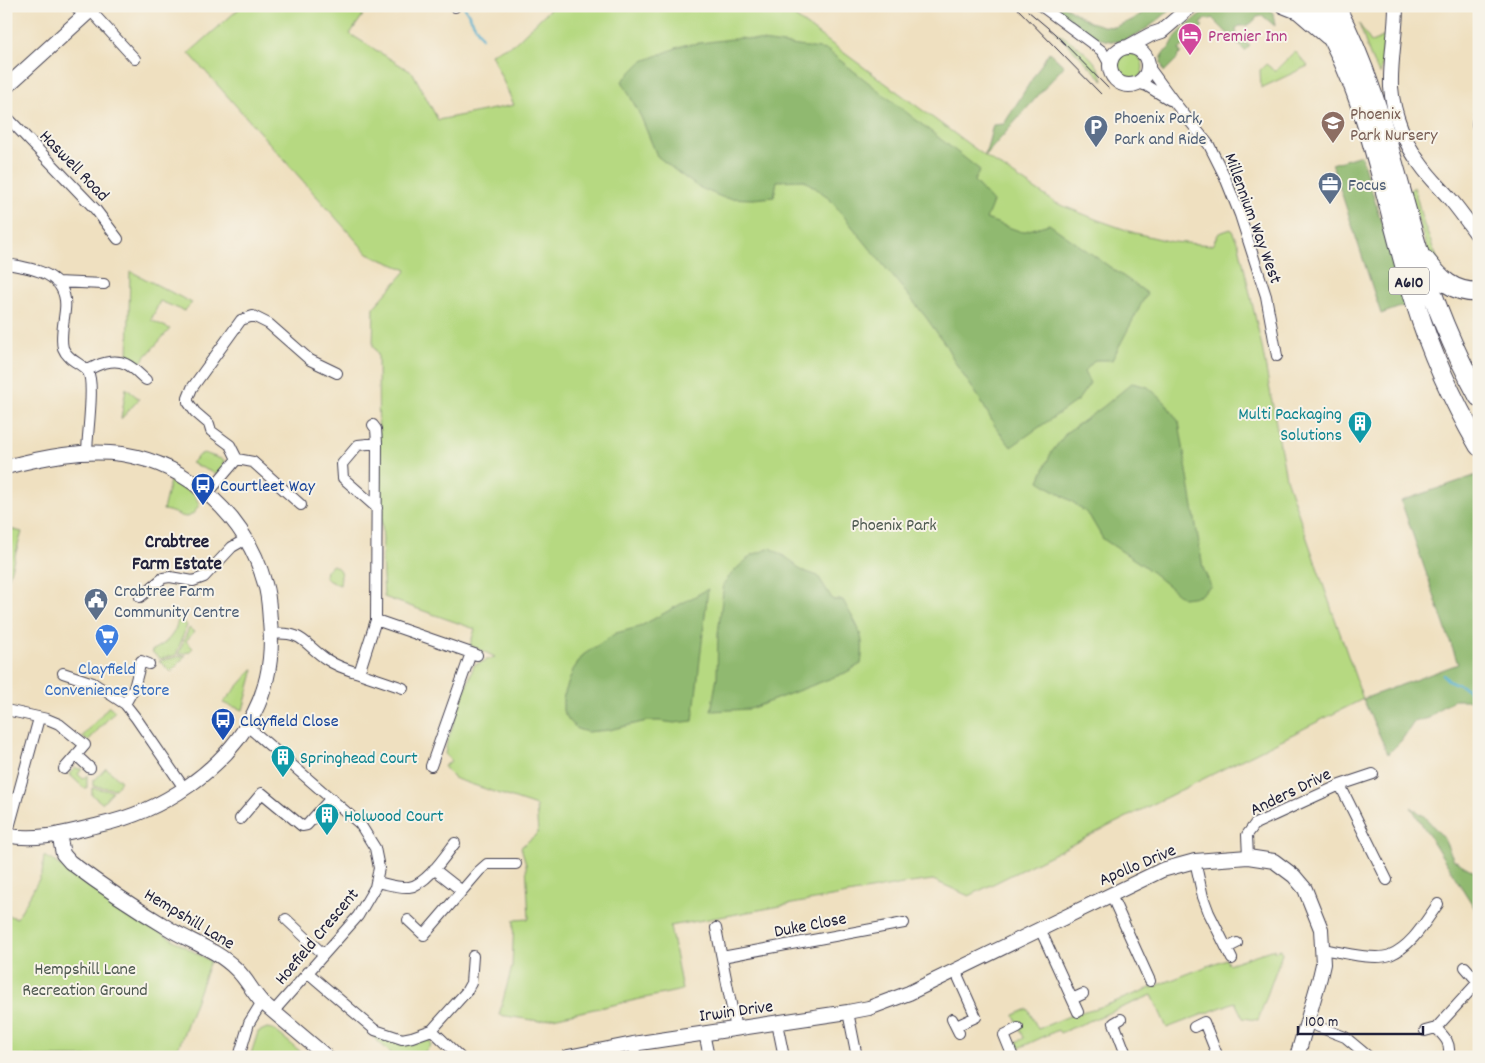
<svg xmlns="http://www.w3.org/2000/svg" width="1485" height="1063" font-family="Dekko,sans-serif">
	<rect width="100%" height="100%" fill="#f7f3e8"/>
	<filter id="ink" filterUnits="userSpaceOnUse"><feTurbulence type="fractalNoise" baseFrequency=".02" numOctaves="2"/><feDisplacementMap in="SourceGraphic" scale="10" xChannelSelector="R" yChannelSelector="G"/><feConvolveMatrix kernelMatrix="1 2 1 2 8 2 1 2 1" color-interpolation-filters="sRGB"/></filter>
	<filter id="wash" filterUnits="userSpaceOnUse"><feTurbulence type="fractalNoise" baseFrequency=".0096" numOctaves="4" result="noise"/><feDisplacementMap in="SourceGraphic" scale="20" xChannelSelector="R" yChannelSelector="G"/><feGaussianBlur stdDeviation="1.12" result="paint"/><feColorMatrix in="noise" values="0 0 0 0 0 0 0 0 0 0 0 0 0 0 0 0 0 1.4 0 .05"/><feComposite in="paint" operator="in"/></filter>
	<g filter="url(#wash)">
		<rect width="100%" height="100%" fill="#efe0c0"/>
		<path fill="#b6d981" stroke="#6c7e5e" d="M 242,6 L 355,6 L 363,15 L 350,34 L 413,73 L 438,120 L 514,105 L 491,54 L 515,43 L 553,6 L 780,6 L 985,156 L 1056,203 L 1098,220 L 1135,233 L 1173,242 L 1212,245 L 1219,233 L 1231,229 L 1239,245 L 1262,347 L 1286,478 L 1363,699 L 969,896 L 933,880 L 903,884 L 670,926 L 682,990 L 539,1021 L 499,1015 L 512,967 L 514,920 L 529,919 L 526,864 L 521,847 L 538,833 L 536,806 L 453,778 L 444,766 L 451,761 L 445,754 L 447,742 L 474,665 L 495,657 L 470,645 L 475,629 L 384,597 L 382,559 L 383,540 L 379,481 L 378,354 L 373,346 L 374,307 L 407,270 L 368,254 L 189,53 Z
			M 1359,24 L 1371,42 L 1388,35 L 1380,74 C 1369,59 1366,41 1359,24 Z
			M 1055,31 C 1074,44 1098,57 1103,80 Z
			M 1295,51 L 1308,66 L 1261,88 L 1260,70 L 1266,64 L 1275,71 Z
			M1115 67a14 14 0 1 1 28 0a14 14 0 1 1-28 0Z
			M 1414,187 L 1423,222 L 1443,273 L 1431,262 L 1409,191 Z
			M 130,271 L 192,303 L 184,311 L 160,301 L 151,320 L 170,329 L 138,365 L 128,360 Z
			M 126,388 L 139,399 L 121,419 Z
			M 204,453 L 224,460 C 224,466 223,471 216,474 L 191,463 L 199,455 Z
			M 170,481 C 181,487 196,492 199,505 C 187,527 181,512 163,510 Z
			M 6,528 L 22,532 L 6,586 Z
			M 333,565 C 343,570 341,576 340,585 L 329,581 L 325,577 L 326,570 Z
			M 179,617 L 187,625 L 176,655 L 160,659 L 151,651 C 167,644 175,635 179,617 Z
			M 189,628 L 194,632 L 186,641 L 193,648 L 189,652 L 178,655 Z
			M 186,655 L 171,672 L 159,661 Z
			M 253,669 L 254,669 L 243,710 L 223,703 Z
			M 109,706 L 115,711 L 88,741 L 82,737 Z
			M 75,768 L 82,769 L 78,774 L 83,779 L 87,775 L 87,788 L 85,789 L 69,774 Z
			M 106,768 L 121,781 L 115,789 L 93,786 L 93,779 L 95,780 Z
			M 92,788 L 113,791 L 102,803 L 92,795 Z
			M 44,856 L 52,860 C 103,897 155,930 210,961 L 175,1057 L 6,1057 L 6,915 L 17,918 L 42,874 Z
			M 1274,949 L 1275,951 L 1281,949 L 1282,954 L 1258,1020 L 1243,1018 L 1235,1002 L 1167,1028 L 1152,995 L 1060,1033 L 1058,1030 L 1017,1049 L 1015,1046 L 1017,1042 L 1024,1038 L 1014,1015 L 1028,1009 L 1038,1029 L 1074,1014 L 1104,1006 L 1226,959 L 1228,964 Z
			M 267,1028 L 273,1029 L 307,1057 L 250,1057 L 258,1032 Z
			M 374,1035 C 396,1045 406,1041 429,1036 L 432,1038 L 430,1041 L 431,1045 L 420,1057 L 395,1057 L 372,1036 Z"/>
		<path fill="#90b96f" stroke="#596e55" d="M 1049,6 L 1064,6 L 1090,22 L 1103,26 L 1114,27 L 1132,20 L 1153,6 L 1174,6 C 1161,19 1129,45 1110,41 C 1088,38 1067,18 1049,6 Z
			M 1214,6 L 1267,6 L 1273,13 L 1275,26 L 1263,16 L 1257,17 C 1252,24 1248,26 1239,26 L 1236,29 L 1237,36 L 1250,46 L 1245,51 L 1212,18 L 1209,20 L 1206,18 L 1201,24 L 1203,26 L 1198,31 L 1202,35 L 1197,40 L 1193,36 L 1179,50 L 1181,53 L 1177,57 L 1178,58 L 1164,72 L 1161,62 L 1163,53 C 1173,47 1171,42 1178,34 C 1189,23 1201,14 1214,6 Z
			M 740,38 L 827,50 L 980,170 L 974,181 L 993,202 L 986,219 L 1022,232 L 1049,224 L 1147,293 L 1112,360 L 1095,360 L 1084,372 L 1090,383 L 1078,400 L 1011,447 L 995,426 L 978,396 L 959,369 L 945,344 L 925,316 L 828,197 L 804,180 L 777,181 L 774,197 L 753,199 L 724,198 L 698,187 L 676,171 L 657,156 L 641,117 L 622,81 L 641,62 L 684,45 Z
			M 1049,52 L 1064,66 L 985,156 L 993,125 L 1004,124 Z
			M 1361,155 L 1406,305 L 1381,314 L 1332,164 Z
			M 1132,383 L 1148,387 L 1164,401 L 1179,422 L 1203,568 L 1211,586 L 1199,596 L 1183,598 L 1144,566 L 1103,539 L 1089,515 L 1074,503 L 1039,481 L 1051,453 L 1067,432 L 1103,407 Z
			M 1477,475 L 1479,479 L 1479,701 L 1475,700 L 1454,700 L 1442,707 L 1429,718 L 1414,722 L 1401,741 L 1388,754 L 1363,699 L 1458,664 L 1401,501 Z
			M 771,548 L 790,560 L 801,570 L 818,576 L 833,600 L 843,600 C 857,627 866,633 861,664 L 845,673 L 750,709 L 711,711 L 717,677 L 718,634 L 724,583 L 735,570 L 752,555 Z
			M 708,589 L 693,721 L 674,723 L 660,721 L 647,721 L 609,730 L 587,732 L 577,729 L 568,719 L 563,711 L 563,698 L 573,670 L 583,655 L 616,633 L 639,627 Z
			M 1411,807 L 1424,816 L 1443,837 L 1454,860 L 1478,874 L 1479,915 Z"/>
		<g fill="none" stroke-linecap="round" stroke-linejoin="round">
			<path stroke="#51aecf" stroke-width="2.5" d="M 464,6 L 482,38
				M 1443,675 L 1448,680 L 1468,689 L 1479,702"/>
		</g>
	</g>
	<g filter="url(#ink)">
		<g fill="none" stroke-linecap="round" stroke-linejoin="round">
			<defs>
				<path id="street" d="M 75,6 L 85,16
					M 455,6 L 455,7
					M 1041,6 L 1102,51 L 1110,65
					M 91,11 L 135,59
					M 1148,66 L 1175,103 L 1209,145 L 1224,175 L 1240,215 L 1266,296 L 1277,356
					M 1138,83 L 1147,86 L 1170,100
					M 1479,113 L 1477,124 L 1479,133
					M 6,116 L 96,210 L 118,239
					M 6,264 C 34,268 69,274 65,310 C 64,321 60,337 63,348 C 68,361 82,363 88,372 C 95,384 87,435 87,453
					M 56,282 L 104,284
					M 87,371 C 97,364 114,358 126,364 C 133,367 140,375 146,380
					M 373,425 L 376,429 L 377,443 L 376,620
					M 377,443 L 358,445 L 342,464 L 343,478 L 377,508
					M 237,459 L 230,445 L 211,431 L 209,424 L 195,412 L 188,402 L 188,398 L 192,388 L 241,320 L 253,316 L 269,324 L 310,360 L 337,373
					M 208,493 L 237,459 L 253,462 L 301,505
					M 140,597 L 163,578 L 170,577 L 193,581 L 204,577 L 232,547 L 246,539
					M 271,634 C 303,631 303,643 326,659 C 336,666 348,670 359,673 L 376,620 L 477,655
					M 63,673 L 93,683 L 125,704 L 136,718 L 184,788
					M 359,673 L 403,688
					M 125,704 L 134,688 L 141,661 L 149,664
					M 6,710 L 47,719 L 59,724 L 85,745 L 64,769
					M 246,725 L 360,824 L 375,848 L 379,868 L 375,887 L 358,916 L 273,1012
					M 76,755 L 90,768
					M 431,766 L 471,653
					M 1340,785 L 1387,880
					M 240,819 L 262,793 L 302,826 L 307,825 L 331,798
					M 7,835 L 39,718
					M 1248,857 L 1247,835 L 1255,824 L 1340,785 L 1373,774
					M 1195,861 L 1203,897 L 1209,913 L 1232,959
					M 434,869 L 462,891
					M 377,882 C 387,884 399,888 409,887 C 426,885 445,856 455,843
					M 1111,895 L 1150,981
					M 286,919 L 323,954
					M 408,920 L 424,935 L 479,871 L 487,864 L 516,864
					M 716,928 L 736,1029
					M 1040,929 L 1078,1012
					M 1227,948 L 1237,943
					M 1323,949 C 1340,952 1374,961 1390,955 C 1412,946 1425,922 1438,904
					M 722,957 L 904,923
					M 955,970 L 976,1017 L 956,1026
					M 307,972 L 375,1030 L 402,1039 L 412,1037 L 432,1030 L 466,992 L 471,983 L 473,956
					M 1072,999 L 1083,994
					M 848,1012 L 857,1057
					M 952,1019 L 959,1033
					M 1121,1019 L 1114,1023 L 1127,1057
					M 1306,1022 L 1345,1037 L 1369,1057
					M 777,1023 L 784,1057
					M 1194,1027 L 1204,1022 L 1218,1057
					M 1436,1028 C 1445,1037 1452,1044 1448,1057
					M 432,1030 L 460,1057
					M 1425,1031 L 1436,1028 L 1478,982 L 1465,967
					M 704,1033 L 709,1057
					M 633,1044 L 636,1057
					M 239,1057 L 249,1023 L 262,1002
					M 1013,1057 L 1004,1035 L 1018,1028"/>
				<path id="secondary" d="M 1283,6 L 1298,12 L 1327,37
					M 1396,6 C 1396,33 1390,60 1391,87 C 1393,114 1405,144 1421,165 C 1430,178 1441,188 1451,200 C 1461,212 1470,225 1479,237
					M1110 66a19 19 0 1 1 38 0a19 19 0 1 1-38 0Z
					M 1128,47 L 1150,35 L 1162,31 L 1191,6
					M 6,87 L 95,6
					M 6,467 C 44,457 83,449 122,454 C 191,465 247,518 265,584 C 269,596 269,609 270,621 C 273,653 269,684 254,713 C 225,770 161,812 99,825 C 68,832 38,842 6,835
					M 59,834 L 63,854 L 70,862 C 103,887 138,910 173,931 C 194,943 218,951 236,969 C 247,979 252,992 262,1002 L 327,1057
					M 568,1057 L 633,1044 L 848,1012 L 869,1008 L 909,993 L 1162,870 L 1195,861 L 1248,857 L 1274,861 L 1294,876 L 1305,889 L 1321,929 L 1323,964 L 1320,977 L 1297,1057"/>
				<path id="highway" d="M 1314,6 C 1372,96 1384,204 1416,304 C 1431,354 1453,401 1479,446
					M 1335,6 C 1376,82 1393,168 1418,250 C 1433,301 1454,351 1479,397
					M 1425,260 C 1440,279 1453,293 1479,292"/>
			</defs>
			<use href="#street" stroke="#413e4f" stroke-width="12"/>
			<use href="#secondary" stroke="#413e4f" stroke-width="16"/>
			<use href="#highway" stroke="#413e4f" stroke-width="21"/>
			<use href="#street" stroke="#fff" stroke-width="10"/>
			<use href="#secondary" stroke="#fff" stroke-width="14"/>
			<use href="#highway" stroke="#fff" stroke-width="19"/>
			<path stroke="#22223b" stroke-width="1" d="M 1015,6 L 1101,94
				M 1028,11 L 1054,33 L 1108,88"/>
		</g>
	</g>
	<defs>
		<symbol id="hotel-pin" viewBox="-11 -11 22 30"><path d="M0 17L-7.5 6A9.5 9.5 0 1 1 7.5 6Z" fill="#d1479c" stroke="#f7f3e8"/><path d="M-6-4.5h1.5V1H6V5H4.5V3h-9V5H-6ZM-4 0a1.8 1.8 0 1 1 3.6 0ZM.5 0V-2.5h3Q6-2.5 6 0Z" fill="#fff"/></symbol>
		<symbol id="school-pin" viewBox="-11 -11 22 30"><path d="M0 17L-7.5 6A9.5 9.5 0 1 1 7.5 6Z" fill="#8d6e63" stroke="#f7f3e8"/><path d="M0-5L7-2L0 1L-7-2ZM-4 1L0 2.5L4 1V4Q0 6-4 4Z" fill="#fff"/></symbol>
		<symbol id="parking-pin" viewBox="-11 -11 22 30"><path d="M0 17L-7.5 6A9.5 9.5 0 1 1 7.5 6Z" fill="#5c6f8a" stroke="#f7f3e8"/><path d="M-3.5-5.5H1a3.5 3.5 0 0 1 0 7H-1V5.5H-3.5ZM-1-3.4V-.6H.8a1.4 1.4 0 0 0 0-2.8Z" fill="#fff"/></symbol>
		<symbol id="office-pin" viewBox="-11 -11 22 30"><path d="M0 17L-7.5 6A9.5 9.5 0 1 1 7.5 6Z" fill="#5c6f8a" stroke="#f7f3e8"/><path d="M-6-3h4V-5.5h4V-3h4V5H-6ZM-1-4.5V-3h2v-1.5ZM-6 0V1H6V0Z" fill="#fff"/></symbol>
		<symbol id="building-pin" viewBox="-11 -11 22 30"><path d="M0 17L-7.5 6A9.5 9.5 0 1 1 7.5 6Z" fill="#0f9aa8" stroke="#f7f3e8"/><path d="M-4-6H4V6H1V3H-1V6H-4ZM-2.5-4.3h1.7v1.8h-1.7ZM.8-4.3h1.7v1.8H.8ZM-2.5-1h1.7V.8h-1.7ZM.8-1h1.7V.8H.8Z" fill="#fff"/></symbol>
		<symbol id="bus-pin" viewBox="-11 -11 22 30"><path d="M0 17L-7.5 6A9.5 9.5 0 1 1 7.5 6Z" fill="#1a4fb4" stroke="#f7f3e8"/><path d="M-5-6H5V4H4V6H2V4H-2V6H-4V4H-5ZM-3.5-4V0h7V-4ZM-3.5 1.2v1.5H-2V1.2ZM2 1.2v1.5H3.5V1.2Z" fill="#fff"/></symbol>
		<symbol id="civic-pin" viewBox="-11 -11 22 30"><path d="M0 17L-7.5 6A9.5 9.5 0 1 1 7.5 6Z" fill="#5c6f8a" stroke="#f7f3e8"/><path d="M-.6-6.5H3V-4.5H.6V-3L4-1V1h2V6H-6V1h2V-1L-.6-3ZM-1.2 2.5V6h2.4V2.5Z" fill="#fff"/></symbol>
		<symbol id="supermarket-pin" viewBox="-11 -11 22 30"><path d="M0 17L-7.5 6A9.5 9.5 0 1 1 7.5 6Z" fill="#3f7fe0" stroke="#f7f3e8"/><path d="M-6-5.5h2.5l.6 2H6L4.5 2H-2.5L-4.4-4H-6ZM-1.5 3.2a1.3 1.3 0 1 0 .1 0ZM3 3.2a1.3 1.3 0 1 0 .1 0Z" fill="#fff"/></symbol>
	</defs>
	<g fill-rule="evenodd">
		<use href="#hotel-pin" x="1176" y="21" width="28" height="38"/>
		<use href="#school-pin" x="1319" y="109" width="28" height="38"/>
		<use href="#parking-pin" x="1082" y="113" width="28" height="38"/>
		<use href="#office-pin" x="1316" y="170" width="28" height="38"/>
		<use href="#building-pin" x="1346" y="409" width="28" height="38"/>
		<use href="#bus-pin" x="189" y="471" width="28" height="38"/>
		<use href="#civic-pin" x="82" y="586" width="28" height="38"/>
		<use href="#supermarket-pin" x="93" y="622" width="28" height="38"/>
		<use href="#bus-pin" x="209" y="706" width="28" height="38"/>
		<use href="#building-pin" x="269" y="743" width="28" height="38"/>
		<use href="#building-pin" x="313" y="801" width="28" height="38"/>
	</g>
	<g text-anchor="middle" stroke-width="4" stroke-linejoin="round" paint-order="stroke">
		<rect fill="#f7f3e8" stroke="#62616f" stroke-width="1" x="1389" y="267.5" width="40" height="27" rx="4"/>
		<g font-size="16" font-weight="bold" fill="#22223b">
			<text x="1409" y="287">A610</text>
		</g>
		<g font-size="18" fill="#b23c85" stroke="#f7f3e8" text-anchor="start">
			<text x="1208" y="41">Premier Inn</text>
		</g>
		<g font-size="18" fill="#785e54" stroke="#f7f3e8" text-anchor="start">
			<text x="1350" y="119">Phoenix<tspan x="1350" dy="21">Park Nursery</tspan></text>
		</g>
		<g font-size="18" fill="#4e5e75" stroke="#f7f3e8" text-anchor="start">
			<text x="1114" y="123">Phoenix Park,<tspan x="1114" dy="21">Park and Ride</tspan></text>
			<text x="1348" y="190">Focus</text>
			<text x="114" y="596">Crabtree Farm<tspan x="114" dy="21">Community Centre</tspan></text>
		</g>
		<g font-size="18" fill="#22223b" stroke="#f7f3e8">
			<text transform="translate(75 165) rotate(46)" y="6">Haswell Road</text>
			<text transform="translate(1254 218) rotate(70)" y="6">Millennium Way West</text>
			<text transform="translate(1290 791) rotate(-26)" y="6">Anders Drive</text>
			<text transform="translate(1137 864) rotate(-23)" y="6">Apollo Drive</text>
			<text transform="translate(190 918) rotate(31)" y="6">Hempshill Lane</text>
			<text transform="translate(810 924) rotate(-11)" y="6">Duke Close</text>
			<text transform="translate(316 936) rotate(-50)" y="6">Hoefield Crescent</text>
			<text transform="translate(736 1010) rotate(-8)" y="6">Irwin Drive</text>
		</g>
		<g font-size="18" fill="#0d838f" stroke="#f7f3e8" text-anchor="start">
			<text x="1342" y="419" text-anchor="end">Multi Packaging<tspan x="1342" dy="21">Solutions</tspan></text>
			<text x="300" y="763">Springhead Court</text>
			<text x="344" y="821">Holwood Court</text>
		</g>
		<g font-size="18" fill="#164399" stroke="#f7f3e8" text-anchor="start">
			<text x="220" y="491">Courtleet Way</text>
			<text x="240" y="726">Clayfield Close</text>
		</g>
		<g font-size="18" fill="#4e5950" stroke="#f7f3e8">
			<text x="894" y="530">Phoenix Park</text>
			<text x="85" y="974">Hempshill Lane<tspan x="85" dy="21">Recreation Ground</tspan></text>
		</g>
		<g font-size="18" fill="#366cbe" stroke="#f7f3e8">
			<text x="107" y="674">Clayfield<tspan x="107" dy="21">Convenience Store</tspan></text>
		</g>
		<g font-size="19" font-weight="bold" fill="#22223b" stroke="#f7f3e8">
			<text x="177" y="547">Crabtree<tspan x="177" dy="22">Farm Estate</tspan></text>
		</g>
	</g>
	<rect width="1485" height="1063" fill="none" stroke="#f7f3e8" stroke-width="25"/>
	<path d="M1298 1026v8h125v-8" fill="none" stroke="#22223b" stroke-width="2.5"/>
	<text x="1305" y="1026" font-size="15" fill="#22223b" stroke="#f7f3e8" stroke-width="4" paint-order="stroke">100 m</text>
</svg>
